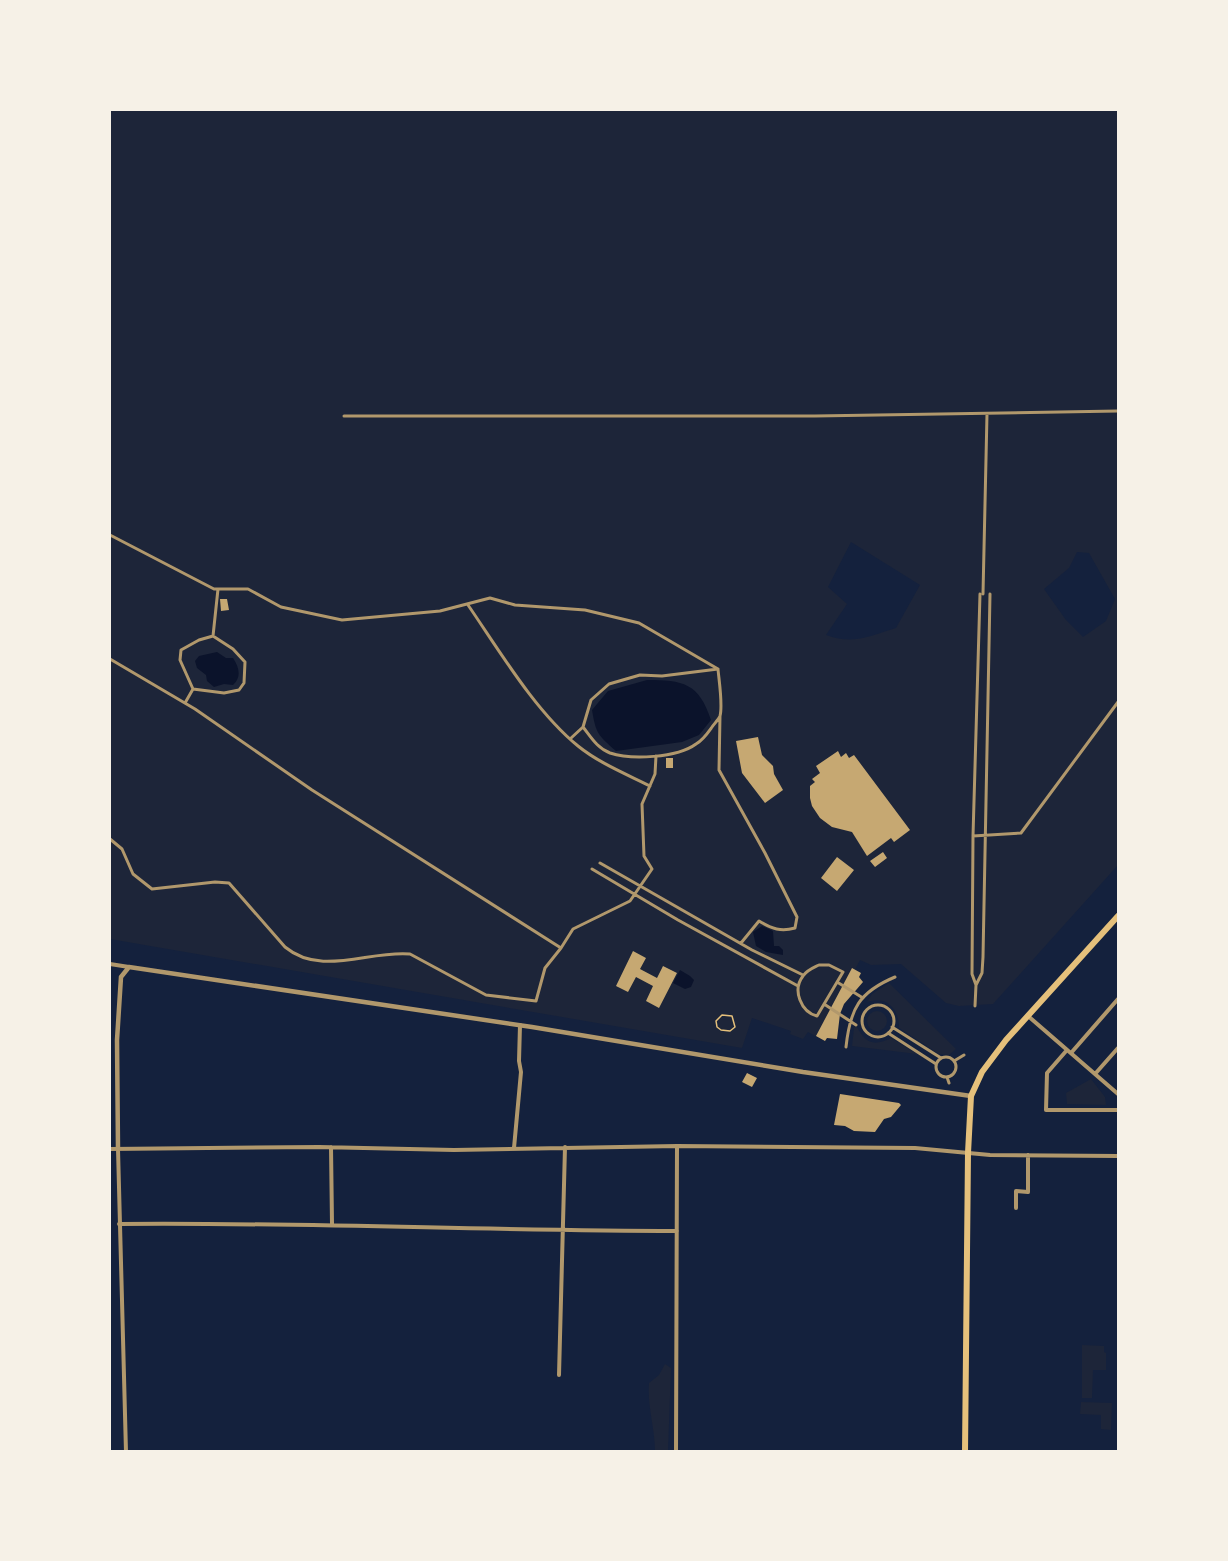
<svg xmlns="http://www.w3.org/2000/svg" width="1228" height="1561" font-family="'Roboto Condensed',sans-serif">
	<rect width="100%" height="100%" fill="#14213d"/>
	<path fill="#1d2539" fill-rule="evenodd" d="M 110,110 L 1118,110 L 1118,865 L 993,1004 L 959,1006 L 946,1003 L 901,964 L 871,965 L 860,960 L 819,1038 L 808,1032 L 803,1039 L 790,1034 L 791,1031 L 752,1018 L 742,1048 L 110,939 ZM 851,542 L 920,585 L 896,628 C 870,636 853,645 826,635 L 847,604 L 828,587 ZM 1077,552 L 1089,553 L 1115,599 L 1106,621 L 1083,637 L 1066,620 L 1044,589 L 1069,568 Z
		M 889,983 L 956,1049 L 949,1055 L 939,1054 L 899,1028 C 899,1009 887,995 867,1002 L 872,994 Z
		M867 1021a10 10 0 1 1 20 0a10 10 0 1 1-20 0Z
		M 856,1025 C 865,1043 873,1047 891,1038 L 917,1054 L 852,1046 L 854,1028 Z
		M 1091,1079 L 1105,1097 L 1106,1105 L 1067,1104 L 1066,1093 Z
		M 1082,1345 L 1104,1346 L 1104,1352 L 1106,1353 L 1106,1370 L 1093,1370 L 1092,1398 L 1082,1398 Z
		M 665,1364 L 671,1368 L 668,1451 L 655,1451 C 655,1428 647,1406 649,1383 L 659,1375 Z
		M 1081,1402 L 1112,1403 L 1111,1430 L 1101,1429 L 1101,1415 L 1080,1414 Z"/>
	<path fill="#0b132b" d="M 217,652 L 226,658 L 233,658 C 239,667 242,677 233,685 L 224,684 L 214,687 L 207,681 L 206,675 L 197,668 L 195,661 L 199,656 Z
		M 647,680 C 683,680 699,683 711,720 L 699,735 L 682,742 L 616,751 C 598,735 596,734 592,710 L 608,691 Z
		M 762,926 L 773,931 L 774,946 L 779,946 L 783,950 L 783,955 L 766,952 L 756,946 L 753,932 Z
		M 680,970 L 690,976 L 694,980 L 691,987 L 685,989 L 673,983 Z"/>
	<path fill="#c6a872" d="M 220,599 L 227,599 L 229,610 L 221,611 Z
		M 758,737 L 762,755 L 773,766 L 774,774 L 783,790 L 765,803 L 742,773 L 736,741 Z
		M 838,751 L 841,757 L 846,753 L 849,758 L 854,755 L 910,830 L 894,842 L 891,838 L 867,856 L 852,832 L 832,827 L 820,818 L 812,806 L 810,798 L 810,786 L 815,782 L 812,779 L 820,773 L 816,766 Z
		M 666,758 L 673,758 L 673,768 L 666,768 Z
		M 883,852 L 887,858 L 875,867 L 870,861 Z
		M 837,857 L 854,870 L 837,891 L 821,878 Z
		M 633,951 L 646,958 L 640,969 L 657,978 L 663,966 L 677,973 L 659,1008 L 646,1001 L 653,986 L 636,977 L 628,992 L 616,986 Z
		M 852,968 L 861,973 L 859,977 L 863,982 L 844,1004 L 840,1014 L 837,1039 L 827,1038 L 825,1041 L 816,1036 Z
		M 747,1073 L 757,1078 L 752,1087 L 742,1082 Z
		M 840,1094 L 899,1103 L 901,1105 L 891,1117 L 884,1119 L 875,1132 L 854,1131 L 845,1126 L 834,1125 Z"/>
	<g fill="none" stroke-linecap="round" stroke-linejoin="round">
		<path stroke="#e5c07b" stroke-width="1.5" d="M 722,1015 L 732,1016 L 735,1027 L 730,1031 L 721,1030 L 717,1027 L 716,1021 Z"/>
		<path stroke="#b1986c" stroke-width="3" d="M 344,416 L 815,416 L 1118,411
			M 110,535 L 214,589 L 248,589 L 281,607 L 342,620 L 440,611 L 490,598 L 515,605 L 585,610 L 639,623 L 718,669
			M 983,594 L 987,414
			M 468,605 C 499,650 535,711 578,746 C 599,763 626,774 650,786
			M 213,636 L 218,589
			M 110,659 L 195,709 L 312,790 L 561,948 L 573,929 L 630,901 L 652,869 L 644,856 L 642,804 L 655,774 L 656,756
			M 718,669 C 719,681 723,705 720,716 C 719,719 714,724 712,727 C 707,734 703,740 696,744 C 677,758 631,760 610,753 C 597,748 591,737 583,727 L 591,700 L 609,684 L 640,675 L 662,676 Z
			M 185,703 L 193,689 L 180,660 L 181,650 L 199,640 L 213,636 L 233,649 L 245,662 L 244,683 L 239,690 L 224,693 L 193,689
			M 720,716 L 719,770 L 765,853 L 797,917 L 795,928 C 781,932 772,929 759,921 L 741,943
			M 570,739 L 583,727
			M 973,836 L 980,594
			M 110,839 L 122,849 L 133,874 L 152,889 L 215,882 L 229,883 L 285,947 C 321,977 369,950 410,954 L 486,995 L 536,1001 L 545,968 L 561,948
			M 600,863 L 752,950 L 803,975
			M 592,869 L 678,920 L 798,986
			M 819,965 L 829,965 L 843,972 L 817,1016 C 801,1012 792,990 803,976 C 807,970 813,968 819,965 Z
			M 837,982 L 863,998
			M 976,985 L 972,974 L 973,836 L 1021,833 L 1118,702
			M 824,1004 L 856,1025
			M862 1021a16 16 0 1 1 32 0a16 16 0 1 1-32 0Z
			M 975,1006 L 976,985 L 982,973 L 983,957 L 990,594
			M 892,1027 L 941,1058
			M 888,1033 L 936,1064
			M 846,1047 C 850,1009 859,992 895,977
			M936 1067a10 10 0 1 1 20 0a10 10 0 1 1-20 0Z
			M 954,1061 L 964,1055
			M 947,1077 L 949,1083"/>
		<path stroke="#b1986c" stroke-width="4" d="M 110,964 L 129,967
			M 1028,1016 L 1118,1094
			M 1067,1050 L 1047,1073 L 1046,1110 L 1118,1110
			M 1071,1053 L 1118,999
			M 1095,1074 L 1118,1048
			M 331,1147 L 332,1224
			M 514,1148 L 521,1072 L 519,1061 L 520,1025
			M 110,1149 L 319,1147 L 454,1150 L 677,1146 L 915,1148 L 990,1155 L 1118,1156
			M 118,1149 L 126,1452
			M 1016,1208 L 1016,1191 L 1028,1192 L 1028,1155
			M 119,1224 C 305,1222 491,1231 677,1231
			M 559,1375 L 565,1147
			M 676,1452 L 677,1146"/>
		<path stroke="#b1986c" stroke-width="4.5" d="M 118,1149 L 117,1040 L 121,977 L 129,967 L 532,1027 L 803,1072 L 971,1096"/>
		<path stroke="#e5c07b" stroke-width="6" d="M 965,1452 L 968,1153 L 971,1096 L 982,1072 L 1006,1040 L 1118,916"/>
	</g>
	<rect width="1228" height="1561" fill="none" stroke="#f6f1e7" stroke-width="222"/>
</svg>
